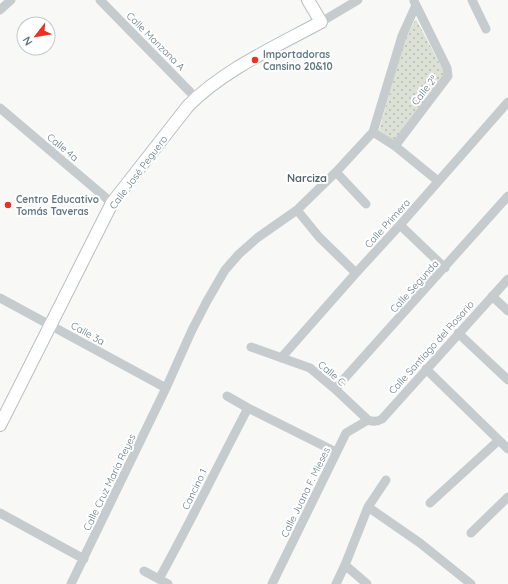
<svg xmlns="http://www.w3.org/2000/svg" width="508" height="584" font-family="Quicksand,sans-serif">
	<defs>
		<pattern id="grass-dots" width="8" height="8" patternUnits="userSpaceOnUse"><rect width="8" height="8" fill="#dce1d6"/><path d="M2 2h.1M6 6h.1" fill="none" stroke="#b6bbb3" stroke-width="1.8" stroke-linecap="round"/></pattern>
	</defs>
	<rect width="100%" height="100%" fill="#f8f8f6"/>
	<path fill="url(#grass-dots)" d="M 416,19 L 443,70 L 443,78 L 394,141 L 379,130 L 406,35 Z"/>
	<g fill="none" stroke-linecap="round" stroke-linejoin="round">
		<defs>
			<path id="secondary" d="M 0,425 L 112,203 L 188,106 C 223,70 277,46 321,22 L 308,0"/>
		</defs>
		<use href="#secondary" stroke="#b8bfc2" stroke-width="14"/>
		<path stroke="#c6cbcd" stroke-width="9" d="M 100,0 L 196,98
			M 472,0 L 486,29
			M 0,10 L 11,0
			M 321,22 L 358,0
			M 0,108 L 112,203
			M 373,132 L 395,146 L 438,181
			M 395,146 L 448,76 L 447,68 L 414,1
			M 336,172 L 366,204
			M 297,210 L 319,237 L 356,273
			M 400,225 L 445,268
			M 492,296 L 508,311
			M 0,298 L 166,388
			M 458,333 L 508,380
			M 251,347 L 310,368 L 335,389 L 368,420 C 373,422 377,422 382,419 L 508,279
			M 281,358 L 356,273 L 400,225 L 508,102
			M 426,369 L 508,449
			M 335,389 L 508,196
			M 227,396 L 248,408 L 336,452
			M 430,503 L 499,440
			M 368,507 L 420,543 L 471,584
			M 0,513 L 84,559
			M 471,533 L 508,497
			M 345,565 L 367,584
			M 144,571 L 168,584
			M 159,579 C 190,523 218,465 248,408
			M 71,584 L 166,388 L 192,330 L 207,301 L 225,270 L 239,254 L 257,238 L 297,210 L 336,172 L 373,132 L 402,36 L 416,5
			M 272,584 L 346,433 L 368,420
			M 336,584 L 345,565 L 368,507 L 386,480"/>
		<use href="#secondary" stroke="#fff" stroke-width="12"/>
	</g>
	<g fill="#ec3022" stroke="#fff" stroke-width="1.5">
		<circle cx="255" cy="60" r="4"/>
		<circle cx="8" cy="205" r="4"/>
	</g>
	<g text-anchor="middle" stroke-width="4" stroke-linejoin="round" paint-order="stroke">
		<g font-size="10" fill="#627982" stroke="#fff">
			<text transform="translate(156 41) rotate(45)" y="4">Calle Manzana A</text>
			<text transform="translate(424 90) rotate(-52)" y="4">Calle 2ª</text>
			<text transform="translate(63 147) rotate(40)" y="4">Calle 4a</text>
			<text transform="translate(138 172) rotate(-53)" y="4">Calle José Peguero</text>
			<text transform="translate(387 223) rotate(-48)" y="4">Calle Primera</text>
			<text transform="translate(414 286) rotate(-48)" y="4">Calle Segunda</text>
			<text transform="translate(88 333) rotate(29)" y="4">Calle 3a</text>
			<text transform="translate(431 347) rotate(-48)" y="4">Calle Santiago del Rosario</text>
			<text transform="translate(332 373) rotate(40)" y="4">Calle C</text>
			<text transform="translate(109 482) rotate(-64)" y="4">Calle Cruz María Reyes</text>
			<text transform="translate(194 489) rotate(-64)" y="4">Cancino 1</text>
			<text transform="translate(305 492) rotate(-64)" y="4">Calle Juana F. Mieses</text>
		</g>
		<g font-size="10" font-weight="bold" fill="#627982" stroke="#fff" text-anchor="start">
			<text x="263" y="58">Importadoras<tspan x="263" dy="12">Cansino 20&amp;10</tspan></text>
			<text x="16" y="203">Centro Educativo<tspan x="16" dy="12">Tomás Taveras</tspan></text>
		</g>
		<g font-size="11" font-weight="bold" fill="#54666d" stroke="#fff">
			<text x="307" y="182">Narciza</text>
		</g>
	</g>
	<g transform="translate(36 36) rotate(239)"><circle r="19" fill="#ffffff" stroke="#c0c9cd"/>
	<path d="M0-3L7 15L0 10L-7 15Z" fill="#ec3022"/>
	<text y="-6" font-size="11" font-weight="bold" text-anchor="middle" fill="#627982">N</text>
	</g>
</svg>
